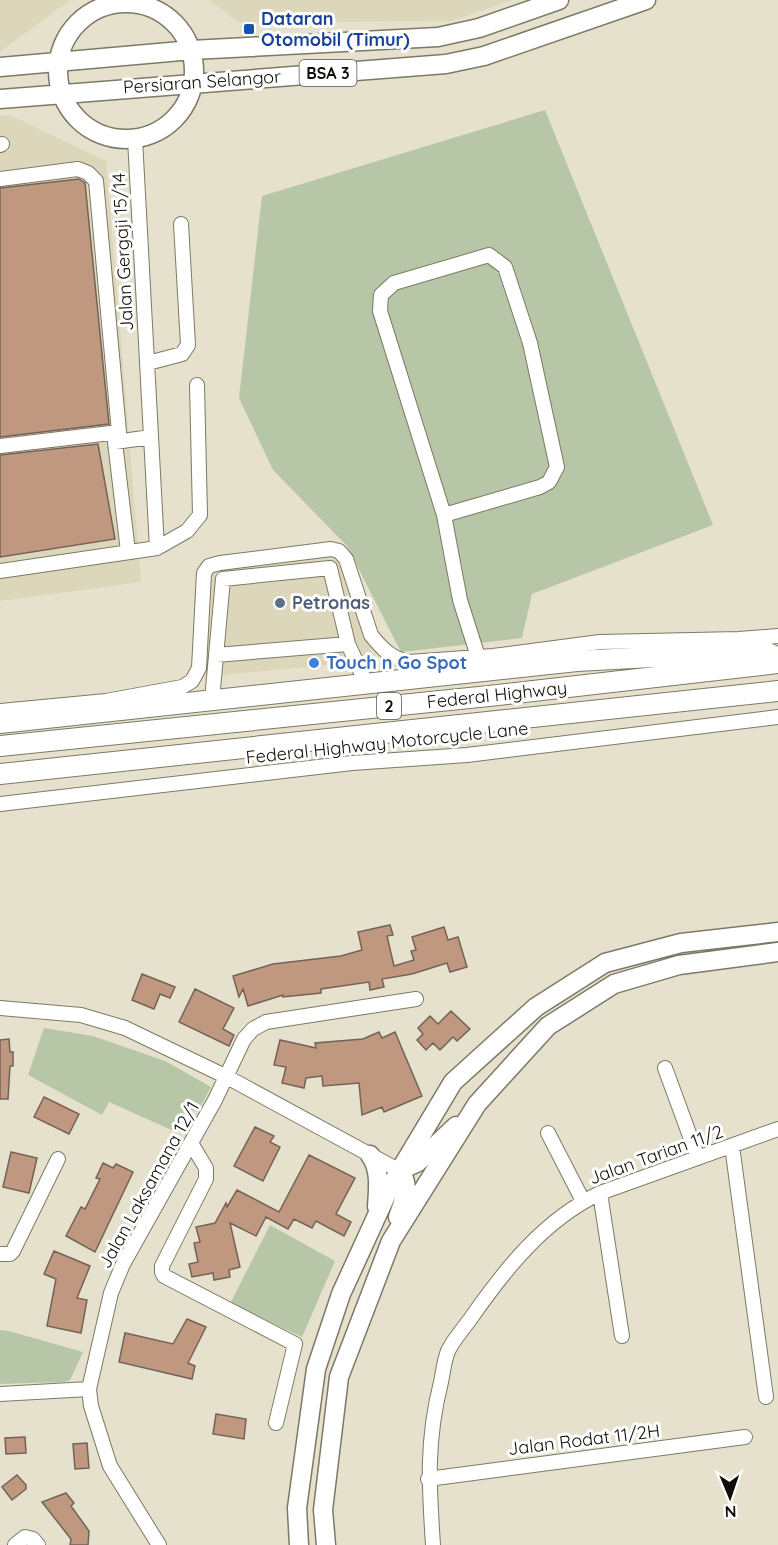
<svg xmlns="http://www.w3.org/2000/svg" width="778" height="1545" font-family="Quicksand,sans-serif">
	<rect width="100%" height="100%" fill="#e5e1cc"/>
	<path fill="#dcd7ba" d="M 0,0 L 70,0 L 0,52 Z
		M 209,0 L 512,0 L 452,21 L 239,23 Z
		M 10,115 L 106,161 L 141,582 L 0,601 L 0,116 Z
		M 318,556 L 336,557 L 342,565 L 365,635 L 376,660 L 203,677 L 212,577 L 219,569 Z"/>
	<path fill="#b8c6a8" d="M 545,110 L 713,525 L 532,594 L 522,638 L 401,652 L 347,546 L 273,470 L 239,398 L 262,196 Z
		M 44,1028 L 93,1036 L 165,1061 L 211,1087 L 198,1112 L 188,1109 L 176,1132 L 109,1102 L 102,1115 L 28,1075 Z
		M 270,1225 L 335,1261 L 302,1337 L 230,1304 Z
		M 0,1330 L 9,1331 L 83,1352 L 70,1380 L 64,1382 L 0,1384 Z"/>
	<path fill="#c09880" stroke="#746257" stroke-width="1.5" d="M 79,179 L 85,183 L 109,424 L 0,437 L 0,188 Z
		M 98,444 L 115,539 L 0,557 L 0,455 Z
		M 390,925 L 393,935 L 387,936 L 394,966 L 414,960 L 411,951 L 416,950 L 412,937 L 444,927 L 448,940 L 458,937 L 467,967 L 450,972 L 447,963 L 412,974 L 382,979 L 384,987 L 370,990 L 369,982 L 321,989 L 321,993 L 283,997 L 283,995 L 248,1006 L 243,989 L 239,997 L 233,976 L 273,964 L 341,956 L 362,950 L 358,932 Z
		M 142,974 L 175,987 L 170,998 L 160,994 L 154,1009 L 132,1000 Z
		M 195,989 L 234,1008 L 223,1029 L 234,1035 L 229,1046 L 179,1022 Z
		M 451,1011 L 470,1029 L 457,1041 L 453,1037 L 440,1050 L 433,1043 L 426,1050 L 417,1040 L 423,1034 L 418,1028 L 430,1016 L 438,1024 Z
		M 379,1032 L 382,1038 L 395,1032 L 422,1096 L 384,1112 L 382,1107 L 362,1115 L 359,1083 L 323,1086 L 322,1076 L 306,1078 L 304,1088 L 282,1083 L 286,1067 L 274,1065 L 280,1040 L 316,1048 L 315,1043 L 363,1039 Z
		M 9,1039 L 10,1052 L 13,1052 L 13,1066 L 10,1066 L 8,1099 L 0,1099 L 0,1040 Z
		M 44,1097 L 79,1114 L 69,1134 L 34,1117 Z
		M 255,1127 L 274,1136 L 270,1142 L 280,1147 L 263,1181 L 234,1166 Z
		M 11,1152 L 37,1158 L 29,1193 L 3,1187 Z
		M 309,1155 L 355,1178 L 336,1214 L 351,1222 L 344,1236 L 316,1221 L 312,1228 L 294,1219 L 288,1229 L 266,1217 L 256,1236 L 230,1223 L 240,1267 L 229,1270 L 230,1277 L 214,1280 L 213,1273 L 192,1277 L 189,1264 L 198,1262 L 194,1243 L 200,1242 L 196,1227 L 215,1223 L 226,1203 L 227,1207 L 237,1190 L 279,1212 Z
		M 103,1163 L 113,1168 L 116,1164 L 133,1172 L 95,1252 L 66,1236 L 81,1207 L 85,1209 L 100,1179 L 96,1178 Z
		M 54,1251 L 90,1266 L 77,1298 L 87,1300 L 81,1333 L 47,1326 L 56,1279 L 44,1274 Z
		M 187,1319 L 206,1327 L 188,1363 L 195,1366 L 192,1379 L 119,1362 L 125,1333 L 173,1344 Z
		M 216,1414 L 246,1419 L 244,1439 L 213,1434 Z
		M 25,1437 L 26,1453 L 6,1454 L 5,1438 Z
		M 87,1443 L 89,1468 L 75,1469 L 73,1444 Z
		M 17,1475 L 26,1485 L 26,1489 L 12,1500 L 2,1487 Z
		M 66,1493 L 74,1503 L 71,1506 L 89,1531 L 88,1545 L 70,1545 L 71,1539 L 42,1502 Z"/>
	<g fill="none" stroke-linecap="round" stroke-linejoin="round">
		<defs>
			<path id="minor" d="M 121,0 L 122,3
				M 0,145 L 2,144
				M 0,179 L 78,169 L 88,173 L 96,181 L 119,432 L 0,446
				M 148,363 L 182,354 L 188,345 L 181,224
				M 444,515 L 540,487 L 549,482 L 557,467 L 530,343 L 505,267 L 489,255 L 394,283 L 381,295 L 380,311 L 444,515 L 460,600 L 480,663
				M 157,548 L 187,531 L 200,515 L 197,385
				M 128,552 L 115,442 L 151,437
				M 0,571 L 157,548 L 135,139
				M 216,655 L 348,644
				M 212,700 L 223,579 L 330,568 L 348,644 L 366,683
				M 0,711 L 106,701 L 182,687 L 192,681 L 199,668 L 204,573 L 209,566 L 220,563 L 331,549 L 339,551 L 346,559 L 371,635 C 382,649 392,659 409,662 L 493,656 L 600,642 L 739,639 L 778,636
				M 0,804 L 352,763 L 467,755 L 778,717
				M 0,1008 L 81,1015 L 125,1028 L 227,1077 L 400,1171
				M 665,1068 L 698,1158
				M 548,1133 L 583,1201
				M 191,1143 L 206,1168 L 206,1179 L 162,1266 L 162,1272 L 164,1276 L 295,1344 L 276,1423
				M 732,1146 L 766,1397
				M 600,1193 L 622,1336
				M 0,1254 L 10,1254 L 13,1251 L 58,1159
				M 0,1394 L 89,1389
				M 428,1479 L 745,1437
				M 15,1545 L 25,1537 L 33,1539 L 38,1545
				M 159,1545 L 110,1466 L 91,1406 L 89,1389 L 111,1293 L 123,1264 L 215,1100 L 244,1039 L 253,1029 L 266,1022 L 416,999
				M 433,1545 C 429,1486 426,1441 441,1382 C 443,1373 444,1361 448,1351 C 453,1340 464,1328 471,1318 C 506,1268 544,1220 600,1193 L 778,1129"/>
			<path id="major" d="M58 71a68 68 0 1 1 136 0a68 68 0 1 1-136 0Z
				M 0,67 L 192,50 L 438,37 L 479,28 L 559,0
				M 0,99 L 446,64 L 484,56 L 646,0
				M 370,1155 C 381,1170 378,1190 377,1207
				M 401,1170 L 418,1162 L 456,1126
				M 398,1217 C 404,1200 411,1187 400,1171
				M 299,1545 L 297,1508 L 316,1369 L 341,1294 L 390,1187 L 453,1082 L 536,1007 L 605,963 L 681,943 L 778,932
				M 326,1545 L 323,1510 L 339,1377 L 391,1241 L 477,1104 L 548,1026 L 614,984 L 679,965 L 778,952"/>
			<path id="highway" d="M 0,723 L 577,661 L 764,651 L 778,658
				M 0,746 L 489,696 L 778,663
				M 0,774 L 778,691"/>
		</defs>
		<use href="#minor" stroke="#7d7966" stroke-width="16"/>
		<use href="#major" stroke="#7d7966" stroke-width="21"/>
		<use href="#highway" stroke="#7d7966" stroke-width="22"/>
		<use href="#minor" stroke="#fff" stroke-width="14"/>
		<use href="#major" stroke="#fff" stroke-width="18"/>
		<use href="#highway" stroke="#fff" stroke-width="20"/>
	</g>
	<rect fill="#1a4fb4" stroke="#fff" stroke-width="2" x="243" y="23" width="12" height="12" rx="3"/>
	<circle fill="#5c6f8a" stroke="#fff" stroke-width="2" cx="280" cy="603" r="6"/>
	<circle fill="#3f7fe0" stroke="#fff" stroke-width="2" cx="314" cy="663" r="6"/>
	<g text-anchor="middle" stroke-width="6" stroke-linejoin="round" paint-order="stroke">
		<g fill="#fff" stroke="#575651" stroke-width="1.5">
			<rect x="299.5" y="60" width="57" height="26" rx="4.5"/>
			<rect x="377" y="693" width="24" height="26" rx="4.5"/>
		</g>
		<g font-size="16" font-weight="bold" fill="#0f0d07">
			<text x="328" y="79">BSA 3</text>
			<text x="389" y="712">2</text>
		</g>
		<g font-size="18" font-weight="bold" fill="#164399" stroke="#fff" text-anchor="start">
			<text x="261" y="25">Dataran<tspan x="261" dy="21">Otomobil (Timur)</tspan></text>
		</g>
		<g font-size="18" fill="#0f0d07" stroke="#fff">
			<text transform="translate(202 82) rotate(-4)" y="6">Persiaran Selangor</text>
			<text transform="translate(123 252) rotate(-93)" y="6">Jalan Gergaji 15/14</text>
			<text transform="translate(497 695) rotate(-6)" y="6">Federal Highway</text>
			<text transform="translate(387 743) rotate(-6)" y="6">Federal Highway Motorcycle Lane</text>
			<text transform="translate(656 1155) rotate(-20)" y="6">Jalan Tarian 11/2</text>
			<text transform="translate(149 1185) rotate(-61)" y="6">Jalan Laksamana 12/1</text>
			<text transform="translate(584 1440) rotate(-7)" y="6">Jalan Rodat 11/2H</text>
		</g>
		<g font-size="18" font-weight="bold" fill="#4e5e75" stroke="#fff" text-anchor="start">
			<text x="292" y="609">Petronas</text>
		</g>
		<g font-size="18" font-weight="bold" fill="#366cbe" stroke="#fff" text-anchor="start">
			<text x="326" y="669">Touch n Go Spot</text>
		</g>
	</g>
	<g transform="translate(730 1497) rotate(178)" stroke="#ffffff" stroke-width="4.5" paint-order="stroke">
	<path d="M0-4.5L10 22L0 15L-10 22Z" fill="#0f0d07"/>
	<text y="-9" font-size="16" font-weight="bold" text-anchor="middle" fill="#0f0d07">N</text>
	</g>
</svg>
